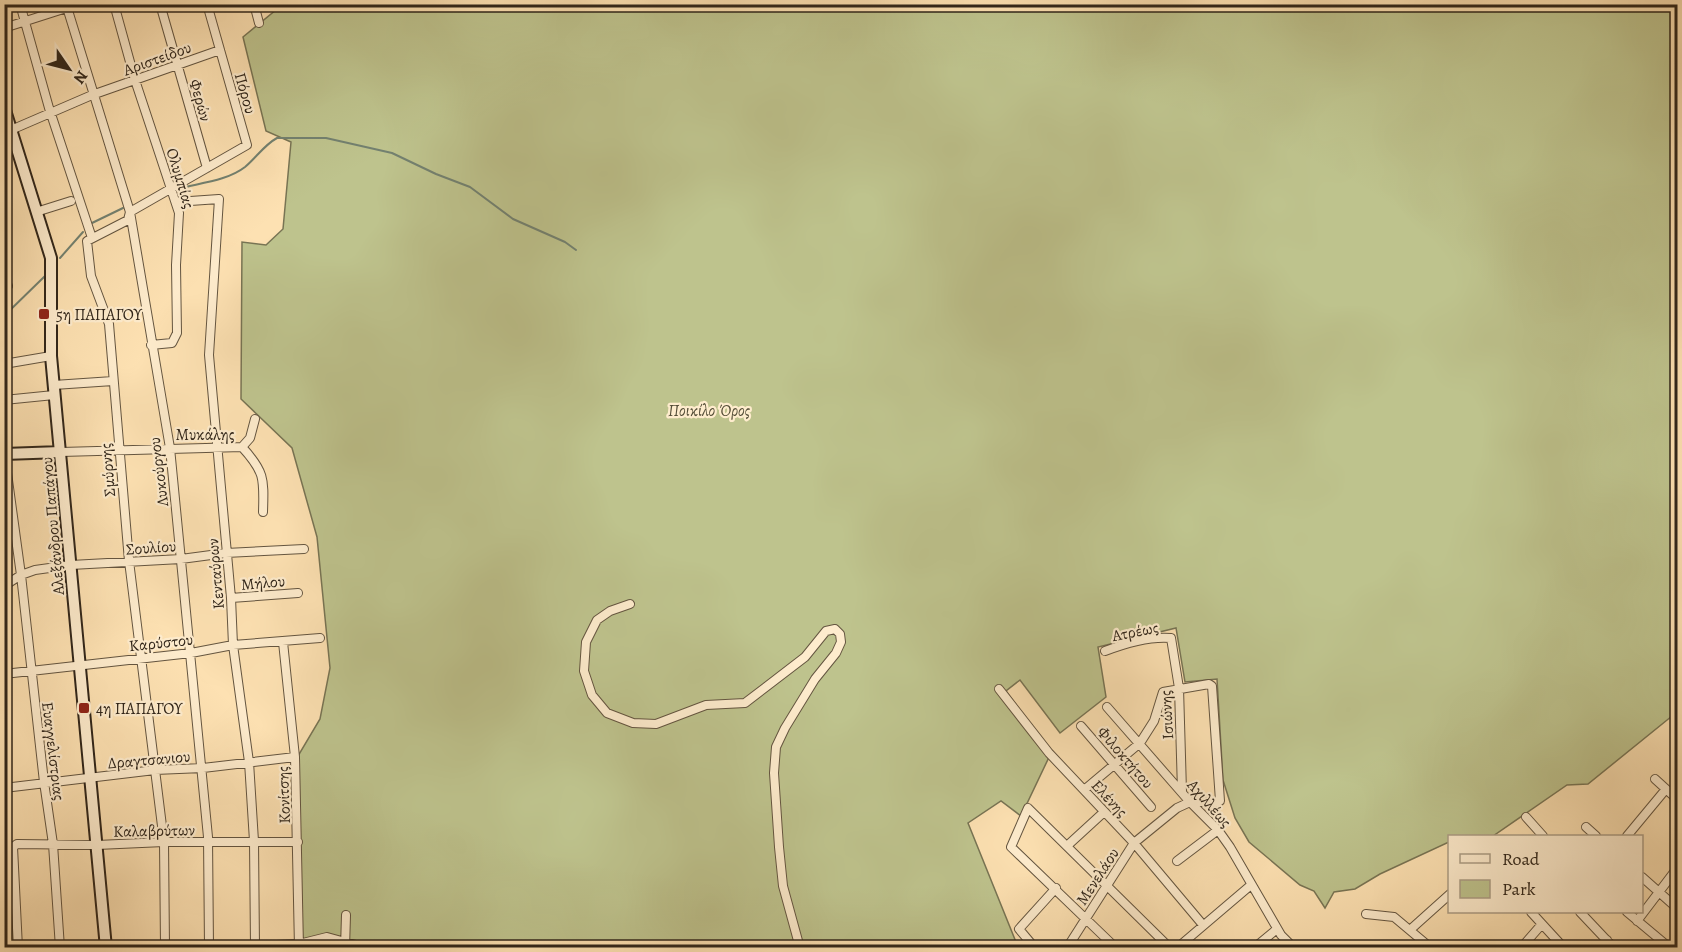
<svg xmlns="http://www.w3.org/2000/svg" width="1682" height="952" font-family="Alegreya,serif">
	<rect width="100%" height="100%" fill="#fde1b2"/>
	<filter id="stains"><feTurbulence type="fractalNoise" baseFrequency=".00333" numOctaves="4"/><feColorMatrix values="0 0 0 0 .2 0 0 0 0 .09 0 0 0 0 .02 0 0 0 .5 -.17"/></filter>
	<radialGradient id="worn" r=".72"><stop offset=".6" stop-color="#630" stop-opacity="0"/><stop offset="1" stop-color="#630" stop-opacity=".3"/></radialGradient>
	<path fill="#bec38d" stroke="#787454" stroke-width="1.5" d="M 282,5 L 1677,5 L 1677,712 L 1588,784 L 1567,785 L 1493,836 L 1450,836 L 1449,842 L 1380,874 L 1355,889 L 1334,892 L 1325,908 L 1314,891 L 1300,885 L 1249,842 L 1235,818 L 1223,780 L 1217,679 L 1185,682 L 1176,628 L 1098,647 L 1106,697 L 1060,733 L 1020,680 L 1006,691 L 1051,753 L 1021,816 L 1001,801 L 968,823 L 1018,947 L 425,948 L 400,944 L 399,947 L 369,946 L 327,934 L 302,940 L 298,756 L 320,719 L 330,668 L 317,537 L 292,448 L 241,399 L 242,242 L 266,245 L 283,229 L 291,142 L 266,131 L 243,37 Z"/>
	<g fill="none" stroke-linecap="round" stroke-linejoin="round">
		<path stroke="#738170" stroke-width="2" d="M 177,189 C 199,183 227,181 245,167 C 256,158 264,145 277,138 L 326,138 L 392,153 L 436,174 L 470,187 L 513,219 L 565,242 L 576,250
			M 92,223 L 123,208
			M 60,258 L 83,232
			M 4,316 L 45,276"/>
		<defs>
			<path id="street" d="M 20,4 L 49,108 L 92,238
				M 66,4 L 130,212 L 170,448 L 208,837 L 209,948
				M 114,4 L 135,80 L 179,213 L 176,265 L 177,333 L 172,343 L 151,345
				M 160,4 L 207,168
				M 254,4 L 259,23
				M 4,28 L 79,4
				M 4,133 L 92,95 L 220,50
				M 176,202 L 219,199 L 209,355 L 231,598 L 233,645 L 249,762 L 254,841 L 255,948
				M 36,212 L 71,201
				M 4,276 L 8,286
				M 4,364 L 51,356
				M 54,385 L 113,381
				M 4,400 L 54,395
				M 242,447 L 250,438 L 255,419
				M 4,451 L 21,575 L 44,782 L 53,844 L 60,948
				M 61,452 L 242,447 C 265,472 264,479 263,512
				M 4,586 L 21,575 L 35,570 L 71,565 L 181,559 L 226,553 L 304,549
				M 231,598 L 298,593
				M 630,604 L 610,611 L 597,620 L 586,642 L 584,671 L 592,695 L 607,713 L 633,723 L 656,724 L 706,705 L 745,703 L 805,657 L 826,631 L 835,629 L 840,634 L 841,642 L 836,653 L 815,679 L 785,728 L 776,747 L 774,773 L 779,847 L 783,886 L 800,948
				M 283,642 L 295,757 L 299,948
				M 1105,651 C 1126,643 1149,636 1171,638 L 1179,688 L 1182,791
				M 4,674 L 191,653 L 233,645 L 320,638
				M 999,689 L 1049,753 L 1134,843 L 1203,925
				M 1107,707 L 1190,802 L 1218,830 L 1230,847 L 1281,935 L 1294,948
				M 1081,726 L 1151,807
				M 1655,779 L 1678,800
				M 4,788 L 155,770 L 203,768 L 295,757
				M 1526,817 L 1543,836
				M 1586,827 L 1596,836
				M 1627,836 L 1666,789
				M 1068,845 L 1104,812
				M 1177,861 L 1218,830
				M 1642,877 L 1678,909
				M 1531,912 L 1564,948
				M 1580,912 L 1614,948
				M 1627,912 L 1670,948
				M 1366,914 L 1394,917 L 1431,948
				M 1637,921 L 1678,867
				M 1411,929 L 1450,894
				M 18,948 L 13,847 L 17,844 L 97,845 L 164,842 L 298,842
				M 165,948 L 164,842 L 129,561 L 109,324 L 91,276 L 87,241 L 128,220 L 130,212 L 247,145 L 207,4
				M 206,948 L 299,944 L 327,937 L 367,948
				M 345,948 L 346,915
				M 1035,948 L 1019,929 L 1056,888
				M 1067,948 L 1134,843 L 1177,808 L 1190,802 L 1218,802 L 1220,801 L 1212,686 L 1209,684 L 1163,692 L 1154,721 L 1140,743 L 1084,790
				M 1116,948 L 1011,847 L 1028,808 L 1170,948
				M 1177,948 L 1251,885
				M 1254,948 L 1277,929
				M 1521,948 L 1542,924
				M 1600,948 L 1607,940"/>
			<path id="secondary" d="M 4,107 L 51,258 L 51,356 L 106,948
				M 4,454 L 61,452"/>
		</defs>
		<use href="#street" stroke="#645540" stroke-width="10"/>
		<use href="#secondary" stroke="#31261a" stroke-width="14"/>
		<use href="#street" stroke="#feeccd" stroke-width="8"/>
		<use href="#secondary" stroke="#feeccd" stroke-width="10"/>
	</g>
	<g fill="#8f2418" stroke="#feeccd" stroke-width="2">
		<rect x="38" y="308" width="12" height="12" rx="3"/>
		<rect x="78" y="702" width="12" height="12" rx="3"/>
	</g>
	<g text-anchor="middle" stroke-width="4.5" stroke-linejoin="round" paint-order="stroke">
		<g font-size="16" fill="#31261a" stroke="#feeccd">
			<text transform="translate(157 58) rotate(-20)" y="6">Αριστείδου</text>
			<text transform="translate(246 93) rotate(74)" y="6">Πόρου</text>
			<text transform="translate(201 100) rotate(74)" y="6">Φερών</text>
			<text transform="translate(181 178) rotate(73)" y="6">Ολυμπίας</text>
			<text x="205" y="440">Μυκάλης</text>
			<text transform="translate(107 470) rotate(-95)" y="6">Σμύρνης</text>
			<text transform="translate(158 472) rotate(-97)" y="6">Λυκούργου</text>
			<text transform="translate(52 526) rotate(-95)" y="6">Αλεξάνδρου Παπάγου</text>
			<text transform="translate(151 547) rotate(-4)" y="6">Σουλίου</text>
			<text transform="translate(215 574) rotate(-95)" y="6">Κενταύρων</text>
			<text transform="translate(263 582) rotate(-5)" y="6">Μήλου</text>
			<text transform="translate(1135 631) rotate(-11)" y="6">Ατρέως</text>
			<text transform="translate(161 642) rotate(-6)" y="6">Καρύστου</text>
			<text transform="translate(1166 715) rotate(-93)" y="6">Ισιώνης</text>
			<text transform="translate(54 751) rotate(83)" y="6">Ευαγγελίστριας</text>
			<text transform="translate(1126 757) rotate(49)" y="6">Φιλοκτήτου</text>
			<text transform="translate(149 759) rotate(-5)" y="6">Δραγτσανιου</text>
			<text transform="translate(283 795) rotate(-92)" y="6">Κονίτσης</text>
			<text transform="translate(1110 798) rotate(47)" y="6">Ελένης</text>
			<text transform="translate(1210 803) rotate(49)" y="6">Αχιλλέως</text>
			<text transform="translate(154 830) rotate(-1)" y="6">Καλαβρύτων</text>
			<text transform="translate(1097 876) rotate(-57)" y="6">Μενελάου</text>
		</g>
		<g font-size="16" fill="#31261a" stroke="#feeccd" text-anchor="start">
			<text x="56" y="320">5η ΠΑΠΑΓΟΥ</text>
			<text x="96" y="714">4η ΠΑΠΑΓΟΥ</text>
		</g>
		<g font-size="16" font-style="italic" fill="#544d37" stroke="#feeccd">
			<text x="709" y="416">Ποικίλο Όρος</text>
		</g>
	</g>
	<rect width="1682" height="952" fill="none" stroke="#fde1b2" stroke-width="24"/>
	<rect x="6" y="6" width="1670" height="940" fill="none" stroke="#31261a" stroke-width="3"/>
	<rect x="12" y="12" width="1658" height="928" fill="none" stroke="#31261a" stroke-width="1.5"/>
	<rect x="1448" y="835" width="195" height="78" fill="#feeccd" stroke="#ac9d85" stroke-width="1.5"/>
	<rect x="1460" y="854" width="30" height="9" fill="#feeccd" stroke="#ac9d85" stroke-width="1.5"/>
	<text x="1502" y="865" font-size="18" fill="#31261a">Road</text>
	<rect x="1460" y="880" width="30" height="18" fill="#bec38d" stroke="#ac9d85" stroke-width="1.5"/>
	<text x="1502" y="895" font-size="18" fill="#31261a">Park</text>
	<g transform="translate(69 69) rotate(125)" stroke="#feeccd" stroke-width="4.5" paint-order="stroke">
	<path d="M0-4.5L10 22L0 15L-10 22Z" fill="#31261a"/>
	<text y="-9" font-size="16" font-weight="bold" text-anchor="middle" fill="#31261a">N</text>
	</g>
	<rect width="100%" height="100%" filter="url(#stains)"/>
	<rect width="100%" height="100%" fill="url(#worn)"/>
</svg>
